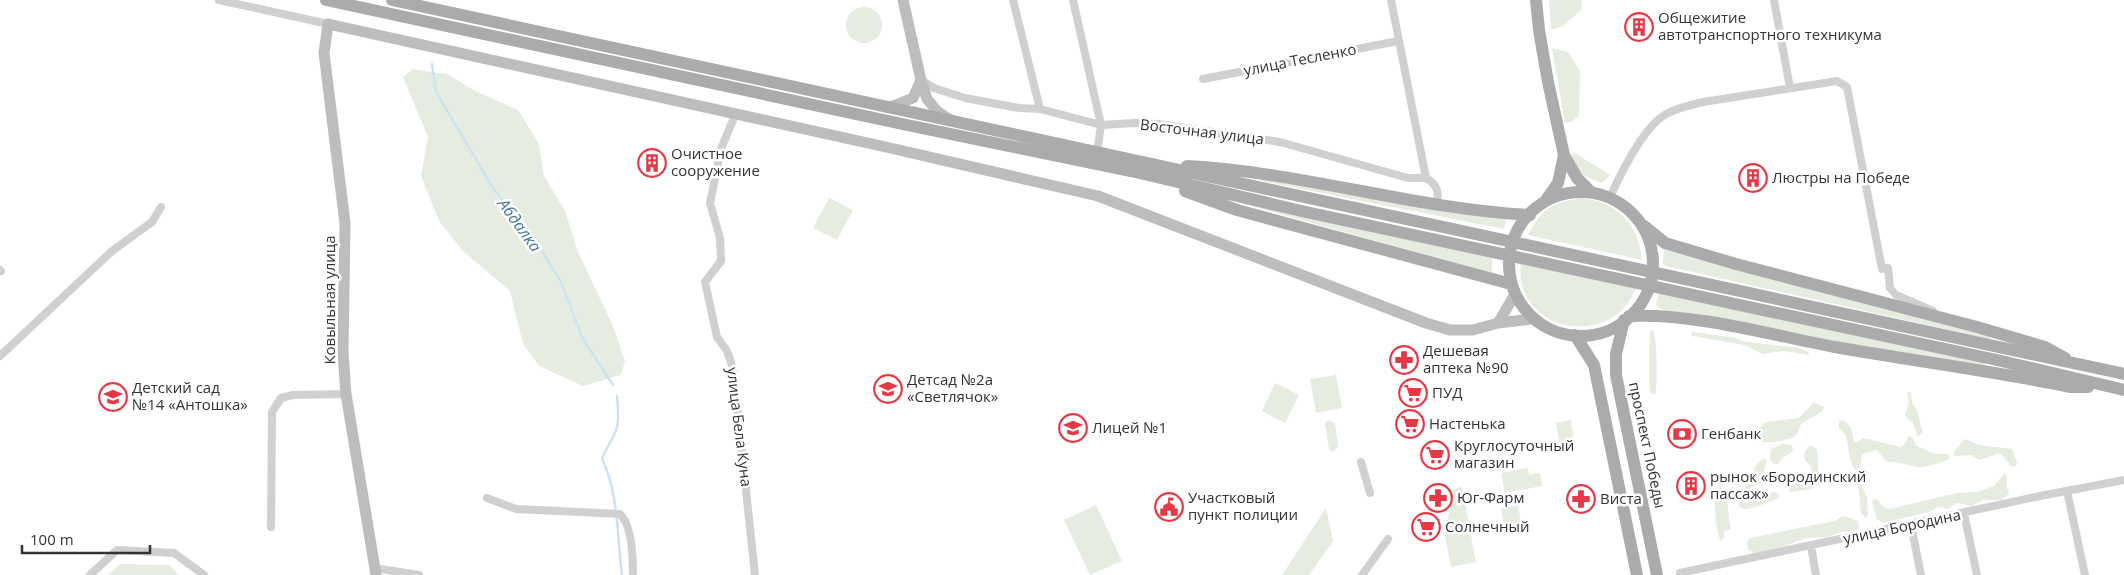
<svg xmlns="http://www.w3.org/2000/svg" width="2124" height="575" font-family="'Open Sans',sans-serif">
	<rect width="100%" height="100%" fill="#fff"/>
	<path fill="#e6ecdf" d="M 1549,0 L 1582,0 L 1581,10 L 1563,26 L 1551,30 Z
		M846 25a18 18 0 1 1 36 0a18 18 0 1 1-36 0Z
		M 1552,48 L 1568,52 L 1580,71 L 1579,116 L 1571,122 L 1565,123 Z
		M 412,69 L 447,74 L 475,91 L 518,110 L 539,144 L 544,176 L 565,211 L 578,252 L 613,326 L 625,361 L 621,375 L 583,386 L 539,366 L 523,344 L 510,291 L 463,251 L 439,221 L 421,176 L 428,137 L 403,77 Z
		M 1573,152 L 1610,175 L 1602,183 L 1582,175 L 1570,160 Z
		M 1261,179 L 1507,217 L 1504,229 L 1261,181 Z
		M 829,198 L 853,210 L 837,240 L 813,228 Z
		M 1581,198 C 1618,202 1638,223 1642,260 L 1528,235 C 1542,209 1551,203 1581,198 Z
		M 1240,203 L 1492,257 L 1492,273 Z
		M 1664,248 L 1991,336 L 1990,339 L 1666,266 L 1663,264 Z
		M 1521,262 L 1636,288 C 1611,353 1511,330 1521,262 Z
		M 1659,293 L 1985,362 L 1985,366 L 1670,315 L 1656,305 Z
		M 1653,330 C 1657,337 1658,387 1655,395 C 1654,394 1652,394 1651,393 C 1648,389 1649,340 1650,332 Z
		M 1691,332 L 1732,337 L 1742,341 L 1798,348 L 1809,352 L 1808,355 L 1784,351 L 1763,354 L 1744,345 L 1692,336 Z
		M 1336,375 L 1342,408 L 1316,413 L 1310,379 Z
		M 1275,383 L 1299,395 L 1285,423 L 1262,411 Z
		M 1907,392 L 1911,392 L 1912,403 C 1921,411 1918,422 1923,432 L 1918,437 L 1913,423 L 1905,416 L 1909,402 Z
		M 1814,402 L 1824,407 L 1823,411 L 1802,423 C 1799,427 1799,431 1797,434 C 1792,441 1764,444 1757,441 L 1754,434 L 1765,422 L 1799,418 Z
		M 1329,420 L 1335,423 L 1338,447 L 1333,452 L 1329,449 L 1325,424 L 1326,421 Z
		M 1571,420 L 1574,442 L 1560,445 L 1556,423 Z
		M 1843,420 L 1851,427 L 1854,442 L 1857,442 L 1863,438 L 1901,447 L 1906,442 L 1908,436 L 1912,437 L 1917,447 C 1925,448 1930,452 1936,454 C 1941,454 1944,453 1949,455 L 1949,459 C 1943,462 1925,468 1918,467 C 1907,465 1899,462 1887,462 L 1877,450 L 1862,454 L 1860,469 L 1857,470 L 1854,469 L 1850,459 L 1846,435 L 1839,428 L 1839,421 Z
		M 1965,439 L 1979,445 L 2012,449 L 2017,463 L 2015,466 L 2012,467 L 2000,453 L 1980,460 L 1971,455 L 1954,456 L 1953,453 Z
		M 1783,444 L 1791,445 L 1793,448 L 1792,452 L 1781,459 L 1778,464 L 1774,464 L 1770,459 L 1771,449 Z
		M 1812,446 L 1817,450 C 1819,463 1816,468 1822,481 L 1821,484 L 1811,489 L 1790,492 L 1789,485 C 1797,477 1809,481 1812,468 L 1805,460 L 1804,453 L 1808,447 Z
		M 1763,459 L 1767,460 L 1764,471 L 1770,475 L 1771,479 L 1751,487 L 1751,491 L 1756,495 L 1775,492 L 1778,494 L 1778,498 C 1776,500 1750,509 1747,509 C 1743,509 1742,508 1739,506 C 1740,493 1745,486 1752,476 C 1756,469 1754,464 1763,459 Z
		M 1528,468 L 1529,475 L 1540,473 L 1542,486 L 1505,493 L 1501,473 Z
		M 2004,474 L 2007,476 L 2007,487 L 2009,494 L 2001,500 L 1983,500 L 1970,507 L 1968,505 L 1956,503 L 1948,509 L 1938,507 L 1929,512 L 1883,523 L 1877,519 L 1872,502 L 1874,499 L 1878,500 L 1882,506 L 1889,509 L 1957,493 L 1977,492 L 1994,486 Z
		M 1858,483 L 1861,484 L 1867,498 L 1868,515 L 1865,518 L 1861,513 Z
		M 1462,486 L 1476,562 L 1451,567 L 1445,536 L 1453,490 Z
		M 1719,487 L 1726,490 C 1728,503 1728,515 1731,529 L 1724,531 L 1724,537 L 1721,541 C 1715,532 1714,500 1716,489 Z
		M 1096,505 L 1122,561 L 1090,575 L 1064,520 Z
		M 1518,505 L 1522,528 L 1505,531 L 1501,508 Z
		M 1326,508 L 1333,541 L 1309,575 L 1282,575 Z
		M 1844,516 L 1858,521 L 1859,528 L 1857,530 L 1838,533 L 1828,537 L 1805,538 L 1782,547 L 1754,553 L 1748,550 L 1747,542 L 1750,538 L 1834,521 Z
		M 120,564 L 169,565 L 179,575 L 108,575 Z"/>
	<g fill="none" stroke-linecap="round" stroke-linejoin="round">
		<path stroke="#cfe2ee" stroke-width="2.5" d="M 432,64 L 436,92 L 493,188 L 541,250 L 560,280 L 583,339 L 613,385
			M 617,396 C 618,409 620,423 614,435 C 610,444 605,450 602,459 C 619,493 617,538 622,575"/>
		<path stroke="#d0d0d0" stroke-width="8" d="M 219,0 L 328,24
			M 1013,0 L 1040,109
			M 1073,0 L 1101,125 L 1097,153
			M 1391,0 L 1426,178 C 1437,184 1439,192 1437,204
			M 1774,0 L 1790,88
			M 1203,79 L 1398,41
			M 921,80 L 934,88 L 965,98 L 1019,108 L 1040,109 L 1101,125 L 1135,123 L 1158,124 L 1280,142 L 1408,178 L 1426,178
			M 735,115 L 721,149 L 710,203 L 720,238 L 721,261 L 705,282 L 717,337 L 727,351 L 733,368 L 755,575
			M 1610,197 C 1621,173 1643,127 1666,114 C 1677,108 1690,105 1703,102 L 1837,81 L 1847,87 L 1882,269 L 1888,268 L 1890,288 L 1896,295 L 1933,311
			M 0,270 L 1,271
			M 0,356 L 112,251 L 152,222 L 161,207
			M 1361,462 L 1370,493
			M 2067,491 L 2085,575
			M 487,498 L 516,509 L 620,514 C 632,525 633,560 633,575
			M 1964,513 L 1977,575
			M 1911,525 L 1921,575
			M 271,527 L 272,412 L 281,398 L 293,395 L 346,394
			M 1811,546 L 1816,575
			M 374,568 L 419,575
			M 90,575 L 117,550 L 174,553 L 204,575
			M 1362,575 L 1388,539
			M 1680,575 L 1680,573 L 2040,496 L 2124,480"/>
		<path stroke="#bdbdbd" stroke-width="11" d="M 903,0 L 921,80 L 927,99 L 937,111 L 950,120
			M 888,108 L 913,98 L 921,80
			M 1498,323 L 1514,296
			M 376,575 L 346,394 L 343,352 L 345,223 L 324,53 L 328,24 L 886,147 L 1098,196 L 1426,323 L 1450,330 L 1473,330 L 1498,323 L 1532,319"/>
		<path stroke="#ababab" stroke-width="12" d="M 326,0 L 907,125 L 1131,171 L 1306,212 L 1997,360 L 2124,390
			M 392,0 L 2124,374
			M 1536,0 L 1539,30 L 1548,82 L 1564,155 L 1577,178 L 1591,192
			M 1187,166 C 1302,172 1415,209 1530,215
			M 1185,191 L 1237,210 L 1511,284
			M1509 264a72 72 0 1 1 144 0a72 72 0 1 1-144 0Z
			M 1546,200 L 1558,183 L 1564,155
			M 1644,226 L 1665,243 L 1736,264 L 1977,327 L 2045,347 L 2065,358
			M 1629,316 C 1695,313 1770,335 1835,347 C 1914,361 1993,371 2071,387 L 2088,387
			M 1624,320 L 1616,354 L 1616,375 L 1657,575
			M 1575,335 L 1594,365 L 1637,575"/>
	</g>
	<defs>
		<symbol id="building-ring" viewBox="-11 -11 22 22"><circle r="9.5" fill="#fff" stroke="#e63946" stroke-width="1.5"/><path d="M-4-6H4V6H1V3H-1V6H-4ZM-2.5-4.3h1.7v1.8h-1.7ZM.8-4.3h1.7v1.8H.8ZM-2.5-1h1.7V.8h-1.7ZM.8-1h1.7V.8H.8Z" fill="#e63946"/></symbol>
		<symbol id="pharmacy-ring" viewBox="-11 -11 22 22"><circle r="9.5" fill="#fff" stroke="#e63946" stroke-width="1.5"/><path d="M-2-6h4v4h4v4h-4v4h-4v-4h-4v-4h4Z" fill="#e63946"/></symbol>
		<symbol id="school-ring" viewBox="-11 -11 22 22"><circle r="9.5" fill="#fff" stroke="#e63946" stroke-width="1.5"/><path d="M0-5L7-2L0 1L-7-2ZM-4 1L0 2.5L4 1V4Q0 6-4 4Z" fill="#e63946"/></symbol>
		<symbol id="supermarket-ring" viewBox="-11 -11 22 22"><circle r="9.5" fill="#fff" stroke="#e63946" stroke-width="1.5"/><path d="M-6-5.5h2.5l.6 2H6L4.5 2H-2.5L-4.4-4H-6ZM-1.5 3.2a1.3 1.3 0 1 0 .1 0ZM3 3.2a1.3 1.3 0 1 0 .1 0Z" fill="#e63946"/></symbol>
		<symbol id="bank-ring" viewBox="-11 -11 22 22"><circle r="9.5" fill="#fff" stroke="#e63946" stroke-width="1.5"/><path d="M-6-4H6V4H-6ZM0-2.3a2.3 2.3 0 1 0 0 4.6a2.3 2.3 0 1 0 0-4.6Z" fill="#e63946"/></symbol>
		<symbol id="civic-ring" viewBox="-11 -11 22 22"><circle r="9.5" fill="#fff" stroke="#e63946" stroke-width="1.5"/><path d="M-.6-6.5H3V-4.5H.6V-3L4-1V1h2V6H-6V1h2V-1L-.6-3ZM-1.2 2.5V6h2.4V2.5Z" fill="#e63946"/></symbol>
	</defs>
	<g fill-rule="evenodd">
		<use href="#building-ring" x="1623" y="11" width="32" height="32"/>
		<use href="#building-ring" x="636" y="147" width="32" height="32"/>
		<use href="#building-ring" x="1737" y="162" width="32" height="32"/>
		<use href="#pharmacy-ring" x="1388" y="344" width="32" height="32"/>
		<use href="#school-ring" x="872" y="373" width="32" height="32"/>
		<use href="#supermarket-ring" x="1397" y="377" width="32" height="32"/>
		<use href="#school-ring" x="97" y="381" width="32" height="32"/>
		<use href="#supermarket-ring" x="1394" y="408" width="32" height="32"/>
		<use href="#school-ring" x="1057" y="412" width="32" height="32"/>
		<use href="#bank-ring" x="1666" y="418" width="32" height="32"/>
		<use href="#supermarket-ring" x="1419" y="439" width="32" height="32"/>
		<use href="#building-ring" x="1675" y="470" width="32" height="32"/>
		<use href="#pharmacy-ring" x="1422" y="482" width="32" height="32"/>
		<use href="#pharmacy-ring" x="1565" y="483" width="32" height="32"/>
		<use href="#civic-ring" x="1153" y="491" width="32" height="32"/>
		<use href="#supermarket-ring" x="1410" y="511" width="32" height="32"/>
	</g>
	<g text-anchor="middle" stroke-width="5" stroke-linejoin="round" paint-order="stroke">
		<g font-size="15" fill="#333" stroke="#fff" text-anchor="start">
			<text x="1658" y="23">Общежитие<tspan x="1658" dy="17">автотранспортного техникума</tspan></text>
			<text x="671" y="159">Очистное<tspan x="671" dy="17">сооружение</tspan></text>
			<text x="1772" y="183">Люстры на Победе</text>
			<text x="1423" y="356">Дешевая<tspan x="1423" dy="17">аптека №90</tspan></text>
			<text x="907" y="385">Детсад №2а<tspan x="907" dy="17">«Светлячок»</tspan></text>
			<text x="132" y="393">Детский сад<tspan x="132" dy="17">№14 «Антошка»</tspan></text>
			<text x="1432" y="398">ПУД</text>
			<text x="1429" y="429">Настенька</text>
			<text x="1092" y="433">Лицей №1</text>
			<text x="1701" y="439">Генбанк</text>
			<text x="1454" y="451">Круглосуточный<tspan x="1454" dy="17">магазин</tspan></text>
			<text x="1710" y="482">рынок «Бородинский<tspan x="1710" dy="17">пассаж»</tspan></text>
			<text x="1188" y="503">Участковый<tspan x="1188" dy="17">пункт полиции</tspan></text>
			<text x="1457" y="503">Юг-Фарм</text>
			<text x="1600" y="504">Виста</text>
			<text x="1445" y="532">Солнечный</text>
		</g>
		<g font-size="15" fill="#333" stroke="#fff">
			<text transform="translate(1300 60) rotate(-11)" y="5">улица Тесленко</text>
			<text transform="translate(1202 132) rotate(7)" y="5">Восточная улица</text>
			<text transform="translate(330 300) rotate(-90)" y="5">Ковыльная улица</text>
			<text transform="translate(739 427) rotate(83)" y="5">улица Бела Куна</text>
			<text transform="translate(1647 445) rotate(78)" y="5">проспект Победы</text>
			<text transform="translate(1902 527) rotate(-12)" y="5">улица Бородина</text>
		</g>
		<g font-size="16" font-style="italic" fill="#3f7597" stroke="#fff">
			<text transform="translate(520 225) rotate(54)" y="6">Абдалка</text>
		</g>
	</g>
	<path d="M22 545v8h128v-8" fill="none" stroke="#333333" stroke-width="2.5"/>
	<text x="30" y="545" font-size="15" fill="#333333" stroke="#ffffff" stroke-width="4" paint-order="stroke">100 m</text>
</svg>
